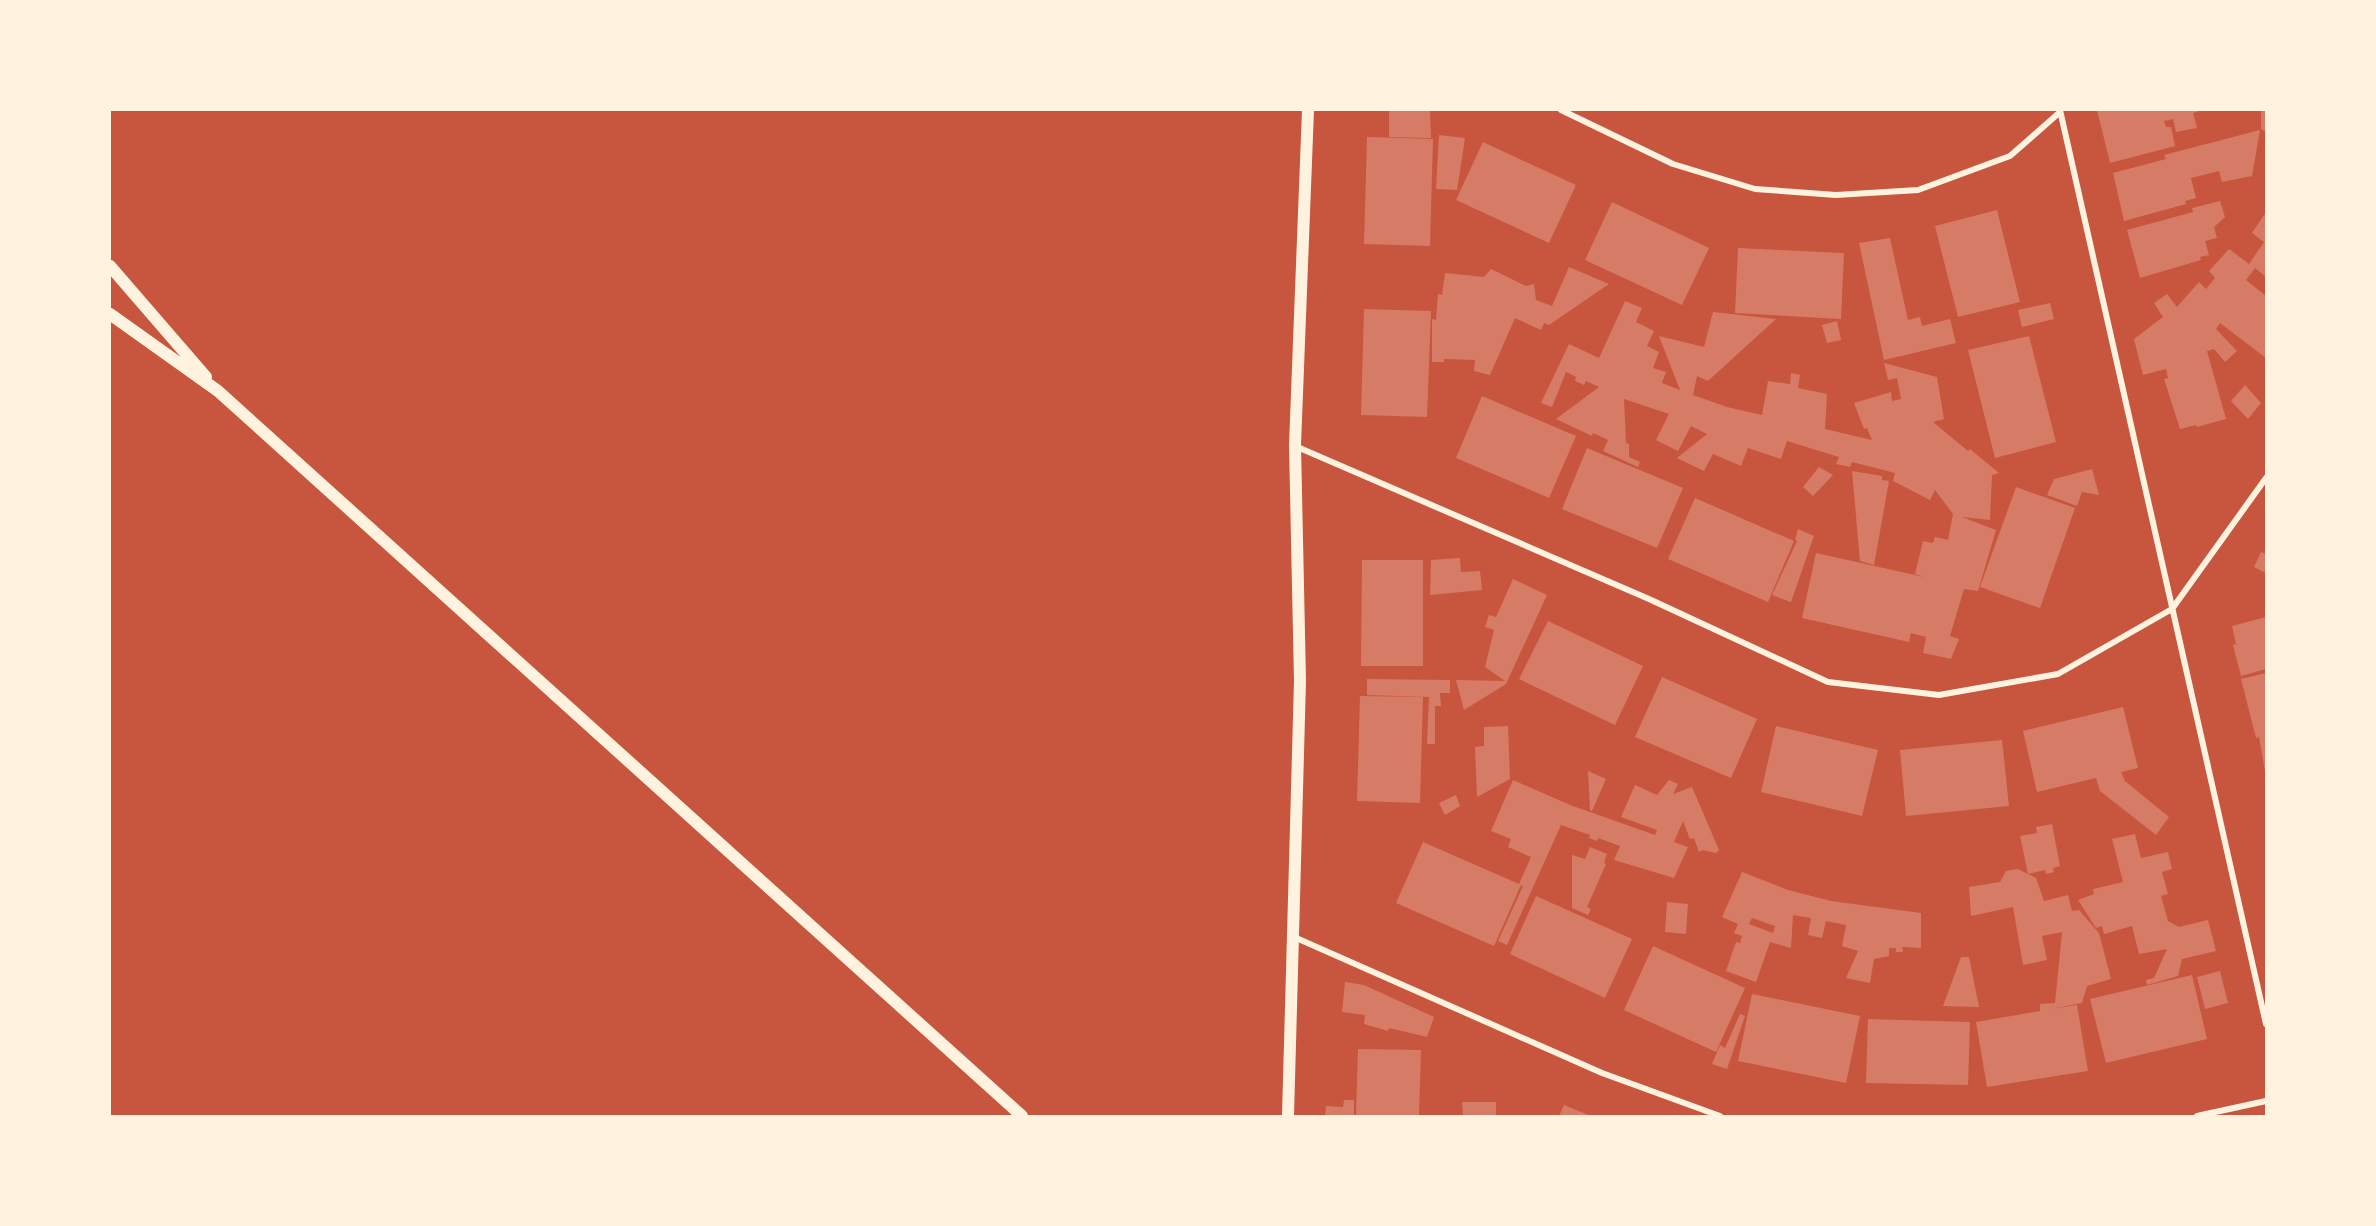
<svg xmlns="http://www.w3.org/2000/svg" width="2376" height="1226" font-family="Bitter,serif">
	<rect width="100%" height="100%" fill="#c8553d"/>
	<path fill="#d67c66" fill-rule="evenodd" d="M 1389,110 L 1430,110 L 1431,138 L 1389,137 Z
		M 2097,110 L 2202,110 L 2193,113 L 2197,128 L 2176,132 L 2173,119 L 2164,121 L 2166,127 L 2171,127 L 2175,146 L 2110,163 Z
		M 2261,110 L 2266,110 L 2266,132 L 2261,129 Z
		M 2260,130 L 2252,176 L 2222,182 L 2219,171 L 2191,178 L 2196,198 L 2185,201 L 2186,204 L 2124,221 L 2113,173 L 2166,159 L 2164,155 Z
		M 1439,135 L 1465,138 L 1457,190 L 1436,189 Z
		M 1367,137 L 1433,139 L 1430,246 L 1364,244 Z
		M 1483,142 L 1576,185 L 1549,243 L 1456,200 Z
		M 2220,201 L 2225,217 L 2214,227 L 2217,238 L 2205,241 L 2209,255 L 2200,257 L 2201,260 L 2140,278 L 2127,230 L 2193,212 L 2192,208 Z
		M 1612,202 L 1709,248 L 1682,305 L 1585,260 Z
		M 1997,210 L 2020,302 L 1958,317 L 1935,226 Z
		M 2266,212 L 2266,277 L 2255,268 L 2246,280 L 2266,296 L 2266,358 L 2220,323 L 2216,329 L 2237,351 L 2225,362 L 2214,349 L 2207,351 L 2226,419 L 2197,427 L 2196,425 L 2180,429 L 2164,379 L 2168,378 L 2166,369 L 2143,375 L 2134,339 L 2163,317 L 2154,303 L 2167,294 L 2177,307 L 2199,282 L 2206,289 L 2215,278 L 2209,271 L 2229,249 L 2249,264 L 2264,242 L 2252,233 Z
		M 1890,238 L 1908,320 L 1920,317 L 1922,326 L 1950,319 L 1956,343 L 1884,360 L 1859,243 Z
		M 1738,248 L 1844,253 L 1841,319 L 1735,313 Z
		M 1569,267 L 1609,284 L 1549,325 L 1544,323 L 1541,330 L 1515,318 L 1490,375 L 1474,371 L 1475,360 L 1444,359 L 1444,362 L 1432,362 L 1432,319 L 1436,320 L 1438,294 L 1442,295 L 1445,273 L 1484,277 L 1491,269 L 1526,286 L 1534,284 L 1536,300 L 1552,306 Z
		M 1625,301 L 1642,308 L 1636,322 L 1654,331 L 1647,346 L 1659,352 L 1653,368 L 1666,372 L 1662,383 L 1680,390 L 1659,336 L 1704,347 L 1713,312 L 1776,319 L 1708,381 L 1697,376 L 1693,395 L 1727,407 L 1762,415 L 1768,381 L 1790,384 L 1791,373 L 1800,375 L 1798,388 L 1827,394 L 1825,429 L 1872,440 L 1867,428 L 1864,429 L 1854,403 L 1891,392 L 1892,401 L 1901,399 L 1897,378 L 1888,380 L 1884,363 L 1937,377 L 1944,419 L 1933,422 L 1968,451 L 1970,449 L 1999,473 L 1992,475 L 1990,520 L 1962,517 L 1996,530 L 1978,591 L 1964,589 L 1950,636 L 1959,639 L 1951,659 L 1923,653 L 1926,637 L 1911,633 L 1909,642 L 1802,618 L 1816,553 L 1924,577 L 1915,574 L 1923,541 L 1933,543 L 1935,537 L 1948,540 L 1953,514 L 1935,490 L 1930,500 L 1893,481 L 1895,473 L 1852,462 L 1850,467 L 1836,464 L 1839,457 L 1787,441 L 1781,459 L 1748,448 L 1741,466 L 1713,454 L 1704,471 L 1677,458 L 1707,434 L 1691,426 L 1678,451 L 1656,440 L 1669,414 L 1624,399 L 1626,443 L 1629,444 L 1629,457 L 1640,462 L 1638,467 L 1603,451 L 1608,440 L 1593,433 L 1592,436 L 1556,419 L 1599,387 L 1586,381 L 1584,385 L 1575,381 L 1576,377 L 1566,372 L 1552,407 L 1541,403 L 1569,344 L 1599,358 Z
		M 2050,303 L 2054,319 L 2022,327 L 2018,310 Z
		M 1364,309 L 1431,311 L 1427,417 L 1361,415 Z
		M 1837,321 L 1841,340 L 1827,343 L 1822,325 Z
		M 2029,336 L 2056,442 L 1995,458 L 1968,350 Z
		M 2245,385 L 2261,403 L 2248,419 L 2231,401 Z
		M 1482,396 L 1576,436 L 1549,498 L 1456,458 Z
		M 1587,448 L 1683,488 L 1657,548 L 1562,509 Z
		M 1819,467 L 1833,475 L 1813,496 L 1803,487 Z
		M 2092,469 L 2099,495 L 2082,492 L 2077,506 L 2047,495 L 2054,479 Z
		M 1852,471 L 1882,476 L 1882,480 L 1889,481 L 1874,565 L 1860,561 Z
		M 2016,487 L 2075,508 L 2040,608 L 1980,587 Z
		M 1695,498 L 1794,541 L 1768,602 L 1668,559 Z
		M 1798,529 L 1814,536 L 1791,602 L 1772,595 L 1797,541 L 1795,539 Z
		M 2261,552 L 2266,554 L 2266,573 L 2254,567 Z
		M 1460,558 L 1461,572 L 1480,571 L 1482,590 L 1430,595 L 1431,560 Z
		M 1362,560 L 1423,560 L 1423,666 L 1361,666 Z
		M 1513,579 L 1547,595 L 1506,684 L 1464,710 L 1456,680 L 1505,681 L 1485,667 L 1494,630 L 1485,627 L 1489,615 L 1496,617 Z
		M 2266,617 L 2266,669 L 2241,676 L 2233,645 L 2236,644 L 2232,626 Z
		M 1548,621 L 1643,666 L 1615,725 L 1519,679 Z
		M 2266,673 L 2266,777 L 2259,737 L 2256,738 L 2241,679 Z
		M 1662,677 L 1757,719 L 1731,778 L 1635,737 Z
		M 1367,679 L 1450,680 L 1450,693 L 1440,693 L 1441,706 L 1435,706 L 1435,744 L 1427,744 L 1429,697 L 1367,695 Z
		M 1360,696 L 1423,697 L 1420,803 L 1357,801 Z
		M 2123,707 L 2138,768 L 2121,772 L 2125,781 L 2169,817 L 2156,835 L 2100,791 L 2096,778 L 2037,792 L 2023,731 Z
		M 1508,726 L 1510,779 L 1477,797 L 1475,747 L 1484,746 L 1484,727 Z
		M 1776,726 L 1878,750 L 1862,816 L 1761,792 Z
		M 2002,740 L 2009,806 L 1906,816 L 1900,750 Z
		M 1588,771 L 1606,779 L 1592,811 L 1590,810 Z
		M 1513,780 L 1570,805 L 1655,835 L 1657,830 L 1621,817 L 1635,785 L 1657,795 L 1669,780 L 1678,784 L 1673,794 L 1692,787 L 1719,850 L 1716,853 L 1703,850 L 1699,852 L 1694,838 L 1690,839 L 1683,821 L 1674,842 L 1688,847 L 1674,878 L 1614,860 L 1620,846 L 1598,838 L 1597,841 L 1589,838 L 1590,835 L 1561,825 L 1507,945 L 1498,941 L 1523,886 L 1521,885 L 1494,946 L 1396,903 L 1423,842 L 1519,884 L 1531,857 L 1508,847 L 1511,839 L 1491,831 Z
		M 1456,795 L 1460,806 L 1445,815 L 1439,803 Z
		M 2052,824 L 2060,866 L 2053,868 L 2054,872 L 2046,874 L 2045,870 L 2028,874 L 2036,878 L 2044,901 L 2068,895 L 2072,911 L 2079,910 L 2099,933 L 2111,979 L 2087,986 L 2082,1003 L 2051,1009 L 2077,1005 L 2088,1071 L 1987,1087 L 1976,1022 L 2040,1011 L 2040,1004 L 2055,1003 L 2062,932 L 2042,936 L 2047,960 L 2023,965 L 2013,907 L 1971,916 L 1969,887 L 2000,882 L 2006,871 L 2018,869 L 2028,874 L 2020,836 L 2037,833 L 2036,827 Z
		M 2135,834 L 2141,858 L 2168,852 L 2172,869 L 2162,872 L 2168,894 L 2161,896 L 2168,921 L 2179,927 L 2208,920 L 2216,951 L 2182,959 L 2178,976 L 2147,985 L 2146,980 L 2154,978 L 2167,949 L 2139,954 L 2132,926 L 2104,934 L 2102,926 L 2096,928 L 2078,900 L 2094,894 L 2093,889 L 2123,882 L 2112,839 Z
		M 1590,847 L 1607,854 L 1604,863 L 1606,864 L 1587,907 L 1591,909 L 1588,915 L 1572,908 L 1572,855 L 1585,859 Z
		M 1742,872 L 1788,890 L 1831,901 L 1921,913 L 1921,948 L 1902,947 L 1903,952 L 1896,952 L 1896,948 L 1889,948 L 1889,956 L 1874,959 L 1870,983 L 1846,978 L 1858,951 L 1842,946 L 1846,925 L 1826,921 L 1822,938 L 1808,935 L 1811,918 L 1793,915 L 1791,948 L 1770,942 L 1756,982 L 1726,971 L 1736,942 L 1740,943 L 1742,936 L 1734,933 L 1738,924 L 1722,917 ZM 1752,918 L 1775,926 L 1773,933 L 1749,924 Z
		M 1536,896 L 1632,939 L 1605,998 L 1510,954 Z
		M 1667,902 L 1688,904 L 1686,934 L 1665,932 Z
		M 1653,946 L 1745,988 L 1716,1052 L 1624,1010 Z
		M 1961,957 L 1969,957 L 1979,1007 L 1943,1006 Z
		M 2220,971 L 2228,1003 L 2205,1009 L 2197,977 Z
		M 2192,975 L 2207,1039 L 2106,1063 L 2090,999 Z
		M 1345,982 L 1364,985 L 1434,1017 L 1427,1037 L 1389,1028 L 1388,1031 L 1364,1024 L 1365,1015 L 1342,1012 Z
		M 1752,994 L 1860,1016 L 1846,1083 L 1738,1061 Z
		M 1740,1014 L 1745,1016 L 1727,1069 L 1712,1064 L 1720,1045 L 1725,1048 Z
		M 1868,1019 L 1970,1022 L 1968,1085 L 1866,1083 Z
		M 1358,1049 L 1421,1050 L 1419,1116 L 1356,1116 Z
		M 1344,1100 L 1354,1100 L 1354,1116 L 1325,1116 L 1326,1106 L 1343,1107 Z
		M 1462,1102 L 1496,1102 L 1496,1116 L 1463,1116 Z
		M 1564,1105 L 1591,1116 L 1559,1116 Z"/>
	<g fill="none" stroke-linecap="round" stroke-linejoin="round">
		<path stroke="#fff3e0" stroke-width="6" d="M 1561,110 L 1673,164 L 1755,189 L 1836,195 L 1918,190 L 2010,156 L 2060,112
			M 2060,110 L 2266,1024
			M 1295,446 L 1649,599 L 1828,682 L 1939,695 L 2058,674 L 2172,609 L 2266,478
			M 1294,937 L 1602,1073 L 1720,1116
			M 2197,1116 L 2266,1101"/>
		<path stroke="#fff3e0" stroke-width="12" d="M 110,266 L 206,377
			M 110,314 L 218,391 L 1022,1116
			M 1288,1116 L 1300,681 L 1295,445 L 1308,110"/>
	</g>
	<rect width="2376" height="1226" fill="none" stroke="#fff3e0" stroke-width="222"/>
</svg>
